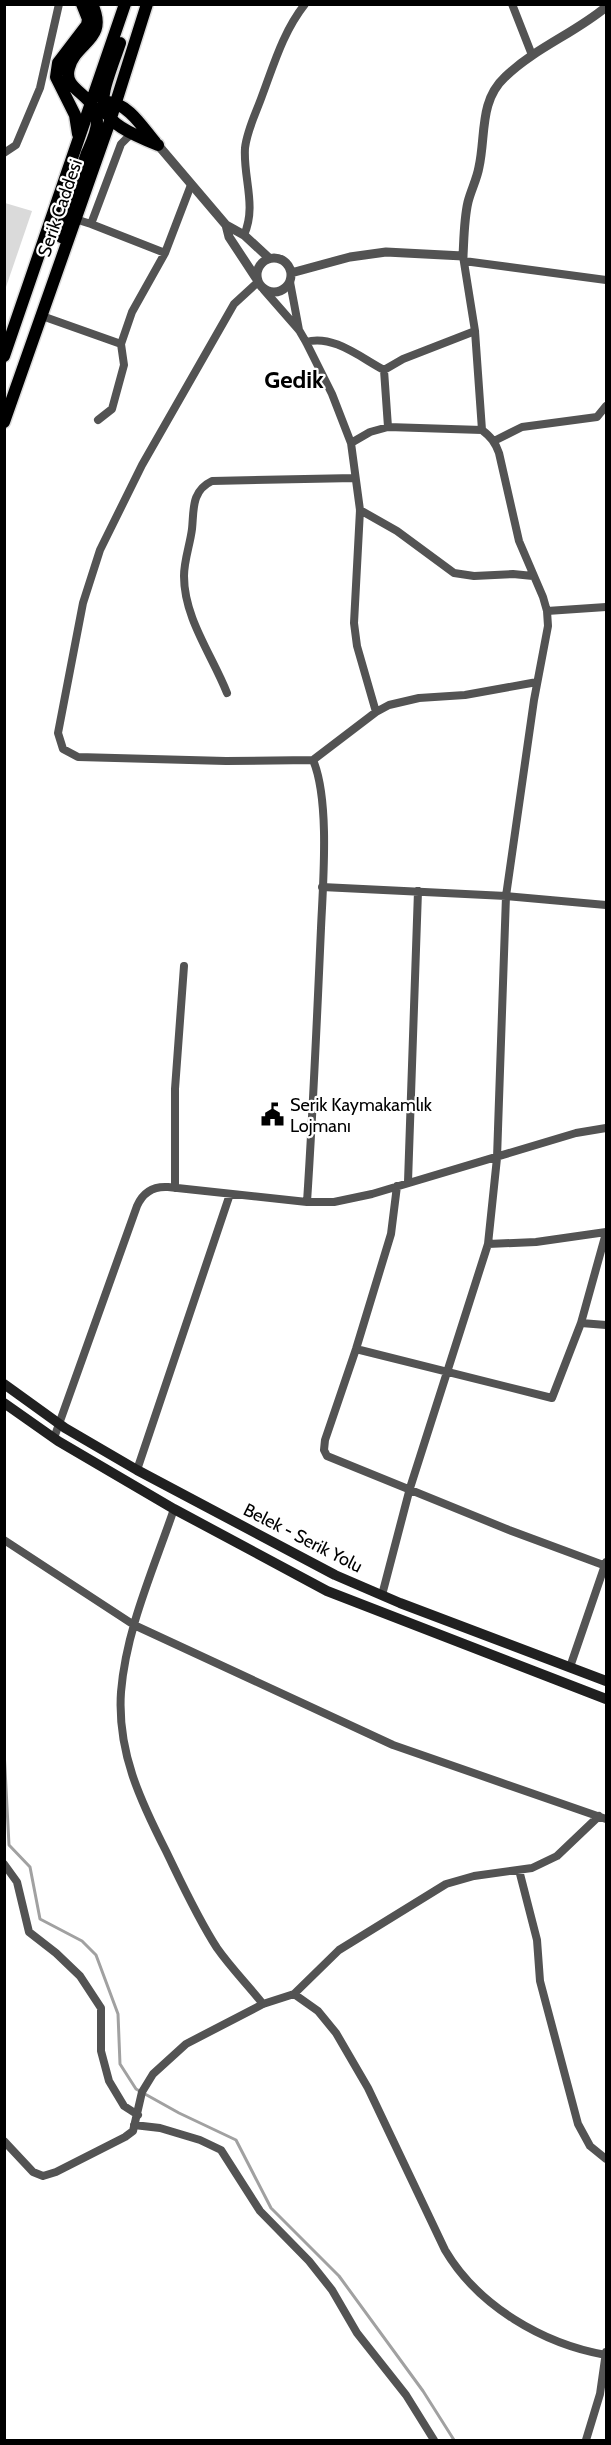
<svg xmlns="http://www.w3.org/2000/svg" width="611" height="2445" font-family="Cabin,sans-serif">
	<rect width="100%" height="100%" fill="#fff"/>
	<path fill="#dadada" d="M 5,203 L 32,211 L 5,290 L 4,203 Z"/>
	<g fill="none" stroke-linecap="round" stroke-linejoin="round">
		<path stroke="#a1a1a1" stroke-width="3" d="M 4,1750 L 9,1845 L 30,1867 L 40,1919 L 82,1941 L 96,1955 L 118,2014 L 120,2064 L 136,2089 L 179,2113 L 236,2140 L 271,2208 L 339,2276 L 423,2391 L 454,2440"/>
		<defs>
			<path id="trunk" d="M 120,43 C 98,107 87,116 158,145
				M 108,102 C 128,103 143,128 155,142
				M 78,134 L 75,115 L 56,77 L 58,63 L 87,25 L 88,19 L 82,4
				M 61,237 C 65,209 78,180 87,153 C 91,144 97,132 97,122 C 97,93 62,92 69,68 C 76,41 109,40 92,4
				M 4,356 L 125,4
				M 4,422 L 110,121 L 147,4"/>
		</defs>
		<use href="#trunk" stroke="#dbdbdb" stroke-width="15"/>
		<path stroke="#535353" stroke-width="8" d="M 512,4 L 532,55
			M 4,153 L 16,145 L 40,88 L 59,4
			M 75,219 L 91,224 L 121,144 L 131,134
			M 91,224 L 165,253
			M 244,235 C 257,206 243,178 245,148 C 247,130 256,113 262,96 C 274,64 283,32 305,4
			M 463,256 L 475,331 L 482,430
			M 464,261 L 606,280
			M 258,282 L 234,304 L 142,465 L 100,550 L 83,603 L 58,733 L 63,749 L 78,757 L 226,761 L 313,760 C 330,800 323,883 321,928 C 317,1020 313,1111 307,1202
			M 290,282 L 299,330
			M 264,290 L 299,330 L 306,342 L 332,394 L 351,443 L 360,510 L 354,623 L 357,646 L 376,712
			M 42,316 L 121,344
			M 306,342 C 333,334 361,358 384,370 L 403,359 L 475,331
			M 384,370 L 388,427
			M 98,420 L 112,409 L 124,365 L 121,344 L 132,312 L 165,253 L 191,185
			M 494,441 L 522,427 L 597,417 L 606,406
			M 351,443 L 370,432 L 388,427 L 482,430 C 491,437 495,442 499,453 L 519,541 L 543,597 L 547,611 L 548,626 L 534,700 L 506,896 L 497,1158 L 488,1244 L 410,1488 L 382,1595
			M 360,510 L 397,531 L 454,573 L 474,576 L 513,574 L 533,576
			M 547,611 L 606,607
			M 227,693 C 212,655 184,618 184,576 C 184,560 190,545 192,529 C 194,510 191,491 212,481 L 355,478
			M 313,760 L 376,712 L 389,705 L 419,698 L 465,695 L 537,682
			M 322,887 L 506,896 L 606,905
			M 408,1182 L 418,891
			M 397,1186 L 391,1234 L 356,1349 L 325,1440 L 324,1450 L 327,1456 L 509,1530 L 606,1566
			M 175,1188 L 175,1089 L 184,966
			M 488,1244 L 536,1242 L 606,1232
			M 581,1323 L 606,1325
			M 356,1349 L 552,1398 L 581,1323 L 606,1233
			M 54,1438 L 137,1206 C 143,1192 153,1186 168,1187 L 307,1202 L 334,1202 L 372,1194 L 576,1133 L 606,1128
			M 137,1470 L 230,1194
			M 174,1509 C 154,1568 126,1629 121,1692 C 117,1751 140,1800 166,1851 C 182,1884 197,1917 217,1948 C 231,1968 248,1985 263,2004
			M 4,1540 L 134,1625 L 393,1745 L 606,1819
			M 570,1667 L 606,1562
			M 4,1864 L 17,1882 L 29,1932 L 56,1953 L 80,1976 L 101,2008 L 101,2051 L 109,2081 L 124,2106 L 138,2115
			M 519,1870 L 537,1940 L 540,1981 L 578,2124 L 590,2146 L 606,2159
			M 294,1994 L 318,2011 L 336,2033 L 368,2088 L 445,2250 C 478,2306 543,2344 606,2355
			M 134,2125 L 160,2128 L 200,2140 L 221,2150 L 260,2211 L 309,2261 L 332,2290 L 357,2333 L 406,2395 L 434,2440
			M 4,2141 L 33,2172 L 43,2176 L 56,2172 L 125,2137 L 133,2131 L 142,2092 L 153,2074 L 186,2044 L 263,2004 L 294,1994 L 339,1950 L 446,1884 L 474,1876 L 532,1868 L 557,1856 L 599,1816
			M 586,2440 L 600,2394 L 606,2352"/>
		<path stroke="#535353" stroke-width="9" d="M 158,145 L 226,225 L 244,235 L 269,258
			M 226,225 L 229,237 L 256,278
			M257 275a17 17 0 1 1 34 0a17 17 0 1 1-34 0Z
			M 291,273 L 350,257 L 386,252 L 463,256 C 464,238 464,219 468,202 C 471,190 477,179 479,167 C 486,136 479,101 505,77 C 535,48 575,33 606,7"/>
		<path stroke="#202020" stroke-width="10" d="M 4,1384 L 65,1428 L 137,1470 L 335,1575 L 400,1603 L 606,1681
			M 4,1403 L 58,1441 L 174,1509 L 327,1591 L 606,1699"/>
		<use href="#trunk" stroke="#000" stroke-width="12"/>
	</g>
	<defs>
		<symbol id="civic-bare" viewBox="-9 -9 18 18"><path d="M-.6-6.5H3V-4.5H.6V-3L4-1V1h2V6H-6V1h2V-1L-.6-3ZM-1.2 2.5V6h2.4V2.5Z" fill="#000" stroke="#fff" stroke-width="2.5" paint-order="stroke"/></symbol>
	</defs>
	<g fill-rule="evenodd">
		<use href="#civic-bare" x="256" y="1098" width="33" height="33"/>
	</g>
	<g text-anchor="middle" stroke-width="4.5" stroke-linejoin="round" paint-order="stroke">
		<g font-size="18" fill="#000" stroke="#fff">
			<text transform="translate(60 208) rotate(-71)" y="6">Serik Caddesi</text>
			<text transform="translate(303 1538) rotate(27)" y="6">Belek - Serik Yolu</text>
		</g>
		<g font-size="18" fill="#000" stroke="#fff" text-anchor="start">
			<text x="290" y="1111">Serik Kaymakamlık<tspan x="290" dy="21">Lojmanı</tspan></text>
		</g>
		<g font-size="24" font-weight="bold" fill="#000" stroke="#fff">
			<text x="294" y="388">Gedik</text>
		</g>
	</g>
	<rect width="611" height="2445" fill="none" stroke="#000000" stroke-width="12"/>
</svg>
